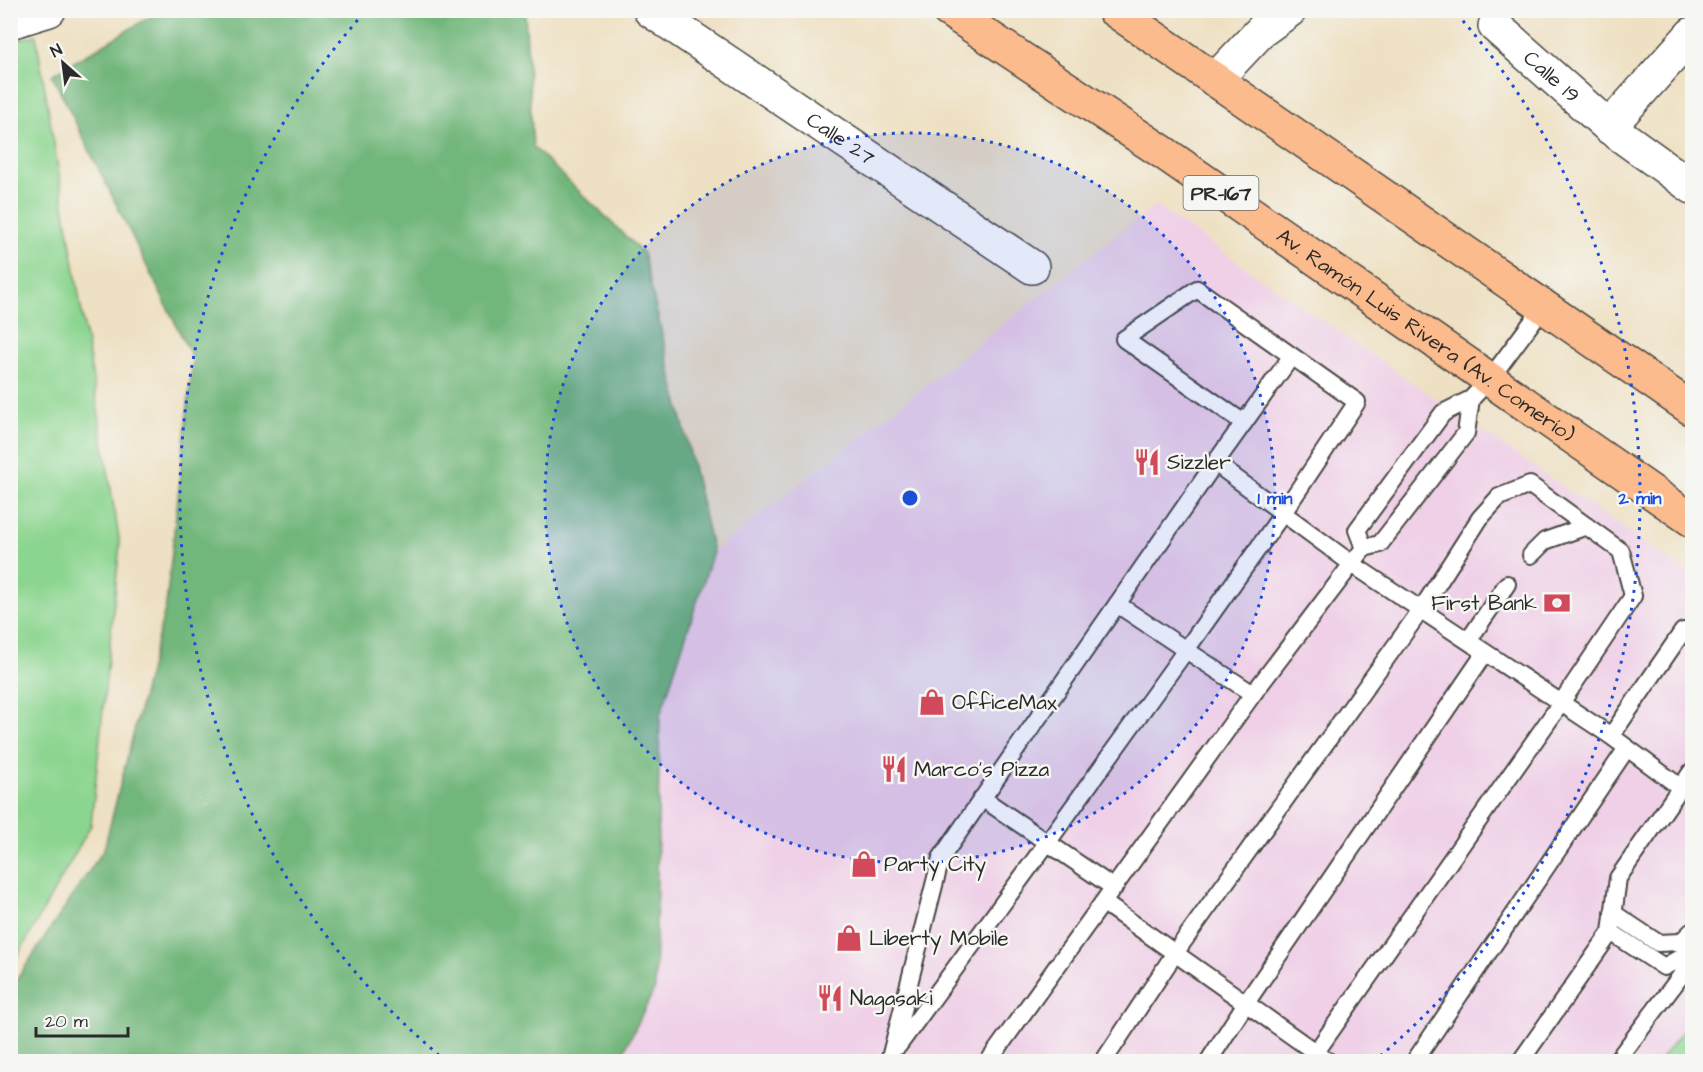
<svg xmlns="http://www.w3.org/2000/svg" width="1703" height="1072" font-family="'Architects Daughter',sans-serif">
	<rect width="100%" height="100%" fill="#f6f6f2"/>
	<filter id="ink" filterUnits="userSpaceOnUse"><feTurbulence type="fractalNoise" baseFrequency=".0167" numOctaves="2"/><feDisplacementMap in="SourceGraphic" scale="12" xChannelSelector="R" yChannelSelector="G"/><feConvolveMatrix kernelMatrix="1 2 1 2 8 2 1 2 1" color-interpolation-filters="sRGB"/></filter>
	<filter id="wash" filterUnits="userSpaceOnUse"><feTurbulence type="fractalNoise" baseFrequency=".008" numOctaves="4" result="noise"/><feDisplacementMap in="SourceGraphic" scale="24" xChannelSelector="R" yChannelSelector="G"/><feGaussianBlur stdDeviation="1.35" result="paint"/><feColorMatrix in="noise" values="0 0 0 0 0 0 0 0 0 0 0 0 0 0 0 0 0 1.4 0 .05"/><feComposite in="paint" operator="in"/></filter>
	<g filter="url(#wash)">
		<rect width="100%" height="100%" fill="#eee0c2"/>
		<path fill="#efd0e7" d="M 1155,205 L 1692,576 L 1692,1020 L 1659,1061 L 619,1062 L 655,987 L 660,716 L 713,552 Z"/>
		<path fill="#8cd590" stroke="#5c805e" stroke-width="1.5" d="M 36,35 L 120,544 L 91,825 L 11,968 L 10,42 Z
			M 1692,1020 L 1692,1061 L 1659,1061 Z"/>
		<path fill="#71b67a" stroke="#4e7052" stroke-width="1.5" d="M 160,11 L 525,11 L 533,147 L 643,253 L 713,552 L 660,716 L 655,988 L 619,1061 L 11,1061 L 11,988 L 104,849 L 166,605 L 193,359 L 52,75 Z"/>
	</g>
	<g filter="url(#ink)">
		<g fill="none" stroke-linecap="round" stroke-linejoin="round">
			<defs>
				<path id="service" d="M 1244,423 L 1124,339 L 1197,289 L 1357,402 L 1283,513 L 1186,650 L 1253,694
					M 1215,463 L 1352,564 L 1611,736
					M 1364,548 L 1357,530 L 1443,413 L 1471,399 L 1489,380 L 1544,306
					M 1531,555 L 1545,541 L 1587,526
					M 1468,641 L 1507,584
					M 1680,787 L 1611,736 L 1683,631
					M 982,798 L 1114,888
					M 1104,903 L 1329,1062
					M 1613,913 L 1658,943 L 1681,942 L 1692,931
					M 1611,932 L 1664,967 L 1692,951
					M 898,1046 L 1047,843 L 1186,650 L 1117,604
					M 889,1062 L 941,858 L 1215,463 L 1291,357
					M 988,1062 L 1253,694 L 1364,548 L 1380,544 L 1466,433 L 1471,399
					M 1103,1062 L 1175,953 L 1421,610 L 1480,518 L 1499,497 L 1530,485 L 1621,551 L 1633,596 L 1561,703 L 1309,1062
					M 1208,1062 L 1246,1003 L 1485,653
					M 1414,1062 L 1627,748
					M 1520,1062 L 1611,932 L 1618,878 L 1692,771
					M 1616,1062 L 1692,961"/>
				<g id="minor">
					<path id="s1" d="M 650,10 L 1032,267"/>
					<path d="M 10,22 L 49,10"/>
					<path id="s2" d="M 1495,26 L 1609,127 L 1692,187"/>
					<path d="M 1215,80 L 1262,30 L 1290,10"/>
					<path d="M 1609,127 L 1692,34"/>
				</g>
				<g id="primary">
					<path id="s3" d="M 948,10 L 1164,153 L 1692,520"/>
					<path d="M 1114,10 L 1692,409"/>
				</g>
			</defs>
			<use href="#service" stroke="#484642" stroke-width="20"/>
			<use href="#minor" stroke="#484642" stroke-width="36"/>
			<use href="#primary" stroke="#484642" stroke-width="36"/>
			<use href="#service" stroke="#fff" stroke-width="16"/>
			<use href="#minor" stroke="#fff" stroke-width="33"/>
			<use href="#primary" stroke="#fbbb8d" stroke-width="33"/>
		</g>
	</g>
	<circle cx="910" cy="498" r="365" fill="#1d4ed8" fill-opacity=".12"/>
	<g fill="none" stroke="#1d4ed8" stroke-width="3" stroke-dasharray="3 6">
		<circle cx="910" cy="498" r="365"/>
		<path d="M446 1061A730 730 0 0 1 363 14M1457 14A730 730 0 0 1 1374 1061"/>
	</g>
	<defs>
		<symbol id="restaurant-bare" viewBox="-9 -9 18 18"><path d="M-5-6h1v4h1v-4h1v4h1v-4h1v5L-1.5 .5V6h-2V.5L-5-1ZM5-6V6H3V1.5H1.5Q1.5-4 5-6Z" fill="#d1495b" stroke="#f6f6f2" stroke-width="2.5" paint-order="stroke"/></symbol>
		<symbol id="bank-bare" viewBox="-9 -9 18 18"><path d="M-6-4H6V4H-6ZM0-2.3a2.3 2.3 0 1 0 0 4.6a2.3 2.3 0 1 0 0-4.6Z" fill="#d1495b" stroke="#f6f6f2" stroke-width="2.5" paint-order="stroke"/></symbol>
		<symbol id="shop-bare" viewBox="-9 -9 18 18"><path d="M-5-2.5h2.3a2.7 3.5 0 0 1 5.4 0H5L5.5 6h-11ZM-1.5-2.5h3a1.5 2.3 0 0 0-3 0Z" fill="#d1495b" stroke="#f6f6f2" stroke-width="2.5" paint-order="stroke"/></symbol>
	</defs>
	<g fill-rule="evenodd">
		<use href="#restaurant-bare" x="1128" y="443" width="38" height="38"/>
		<use href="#bank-bare" x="1538" y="584" width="38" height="38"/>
		<use href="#shop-bare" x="913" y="683" width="38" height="38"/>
		<use href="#restaurant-bare" x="875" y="750" width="38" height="38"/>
		<use href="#shop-bare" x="845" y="845" width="38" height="38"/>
		<use href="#shop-bare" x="830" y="919" width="38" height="38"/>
		<use href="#restaurant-bare" x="811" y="979" width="38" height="38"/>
	</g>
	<g text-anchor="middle" stroke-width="5" stroke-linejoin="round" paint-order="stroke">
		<rect fill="#f6f6f2" stroke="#686867" stroke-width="1.5" x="1183.5" y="176" width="75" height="34" rx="4.5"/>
		<g font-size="20" font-weight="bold" fill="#2b2b2b">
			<text x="1221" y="200">PR-167</text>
		</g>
		<g font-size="21" fill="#2b2b2b" stroke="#f6f6f2">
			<text dy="7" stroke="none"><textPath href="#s2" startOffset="76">Calle 19</textPath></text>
			<text dy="7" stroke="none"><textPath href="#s1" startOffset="230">Calle 27</textPath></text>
			<text dy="7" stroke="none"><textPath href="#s3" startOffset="578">Av. Ramón Luis Rivera (Av. Comerío)</textPath></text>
		</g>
		<g font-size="21" fill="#2b2b2b" stroke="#f6f6f2" text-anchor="start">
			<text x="1167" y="469">Sizzler</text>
			<text x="1537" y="610" text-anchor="end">First Bank</text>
			<text x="952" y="709">OfficeMax</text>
			<text x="914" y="776">Marco's Pizza</text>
			<text x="884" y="871">Party City</text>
			<text x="869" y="945">Liberty Mobile</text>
			<text x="850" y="1005">Nagasaki</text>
		</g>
	</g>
	<circle cx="910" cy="498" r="9" fill="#1d4ed8" stroke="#f6f6f2" stroke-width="3"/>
	<g font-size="18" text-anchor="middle" font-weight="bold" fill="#1d4ed8" stroke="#f6f6f2" stroke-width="5" stroke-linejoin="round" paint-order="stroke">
		<text x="1275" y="504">1 min</text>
		<text x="1640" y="504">2 min</text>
	</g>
	<rect width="1703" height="1072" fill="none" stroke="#f6f6f2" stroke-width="36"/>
	<g transform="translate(63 63) rotate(332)" stroke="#f6f6f2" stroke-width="4.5" paint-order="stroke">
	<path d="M0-4.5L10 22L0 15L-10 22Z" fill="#2b2b2b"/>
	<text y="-9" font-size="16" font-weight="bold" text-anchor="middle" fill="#2b2b2b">N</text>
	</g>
	<path d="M36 1027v9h92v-9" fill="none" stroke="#2b2b2b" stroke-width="3"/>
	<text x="45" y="1027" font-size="18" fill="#2b2b2b" stroke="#f6f6f2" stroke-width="4.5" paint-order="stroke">20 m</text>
</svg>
